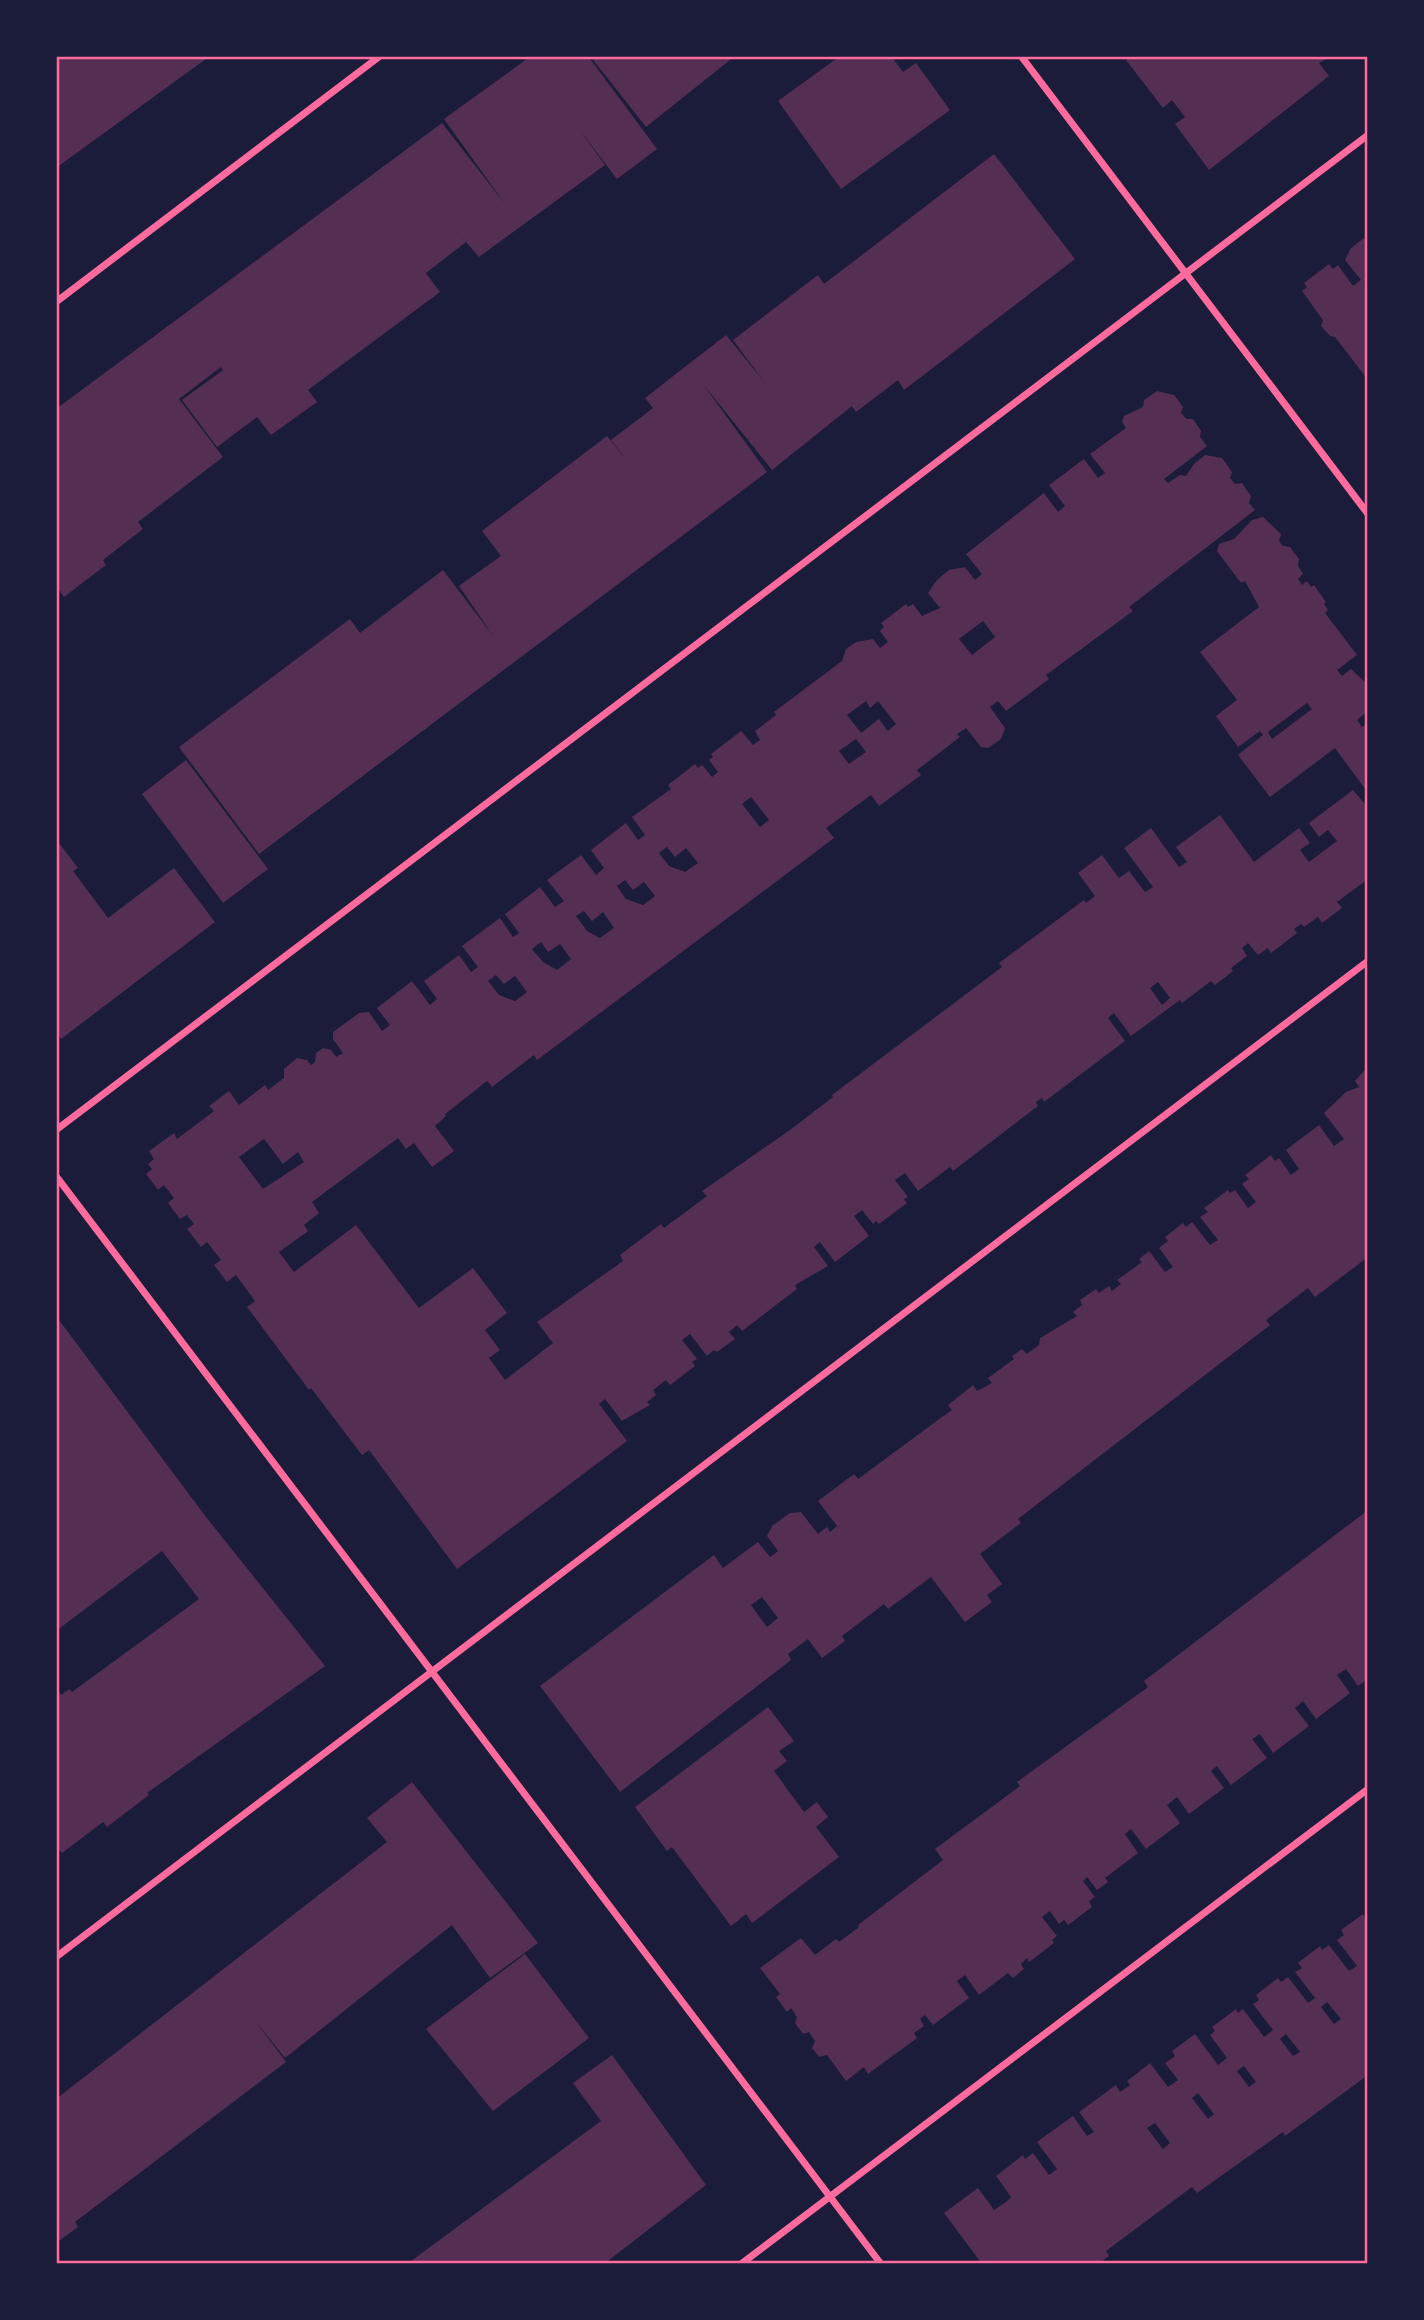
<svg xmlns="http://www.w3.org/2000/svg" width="1424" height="2320" font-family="'Titillium Web',sans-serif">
	<rect width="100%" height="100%" fill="#1b1b3a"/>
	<path fill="#542f53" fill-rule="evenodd" d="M 56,56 L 210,56 L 56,168 Z
		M 531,56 L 588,56 L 657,149 L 617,179 L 579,129 L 605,165 L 479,257 L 456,230 L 466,242 L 426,273 L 419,264 L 440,292 L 308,390 L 317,402 L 271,435 L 257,417 L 217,447 L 182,400 L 223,370 L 221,367 L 179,399 L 223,457 L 138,522 L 143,529 L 103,560 L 106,565 L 64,597 L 56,586 L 56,409 L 442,123 L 505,204 L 444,119 Z
		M 590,56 L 735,56 L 646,127 Z
		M 840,56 L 891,56 L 903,72 L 916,63 L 950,110 L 841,189 L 778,101 Z
		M 1132,56 L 1324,56 L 1326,59 L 1319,63 L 1329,76 L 1209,170 L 1175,124 L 1185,117 L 1172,100 L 1163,108 L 1126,60 Z
		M 994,154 L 1075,259 L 904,390 L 898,380 L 856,412 L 852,406 L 772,470 L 703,384 L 767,472 L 259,854 L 179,747 L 350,619 L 360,633 L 443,570 L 494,637 L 459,586 L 501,556 L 482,531 L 607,436 L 628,462 L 611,440 L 653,408 L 645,398 L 726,335 L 765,383 L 733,340 L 818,275 L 824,284 Z
		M 1368,235 L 1368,380 L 1335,337 L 1330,336 L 1321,326 L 1323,320 L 1302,291 L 1307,287 L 1304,283 L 1329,264 L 1333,269 L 1338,265 L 1353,286 L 1361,280 L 1345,260 L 1351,248 Z
		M 1157,391 L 1174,395 L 1183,407 L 1181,413 L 1187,419 L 1193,419 L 1201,431 L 1200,437 L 1207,446 L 1164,479 L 1168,483 L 1180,475 L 1186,476 L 1194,464 L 1205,455 L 1222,458 L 1232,472 L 1230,478 L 1235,484 L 1242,483 L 1251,496 L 1249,503 L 1255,510 L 1129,607 L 1133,611 L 1046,675 L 1049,679 L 1006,711 L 998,701 L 990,707 L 1005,728 L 1001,739 L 988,748 L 981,747 L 966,728 L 957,734 L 960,737 L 917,770 L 921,775 L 879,806 L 871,795 L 826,828 L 834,838 L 749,902 L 537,1060 L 534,1055 L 492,1087 L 487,1081 L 445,1114 L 446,1116 L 435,1126 L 454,1151 L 432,1167 L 414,1143 L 406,1149 L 398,1138 L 312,1202 L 319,1213 L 304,1225 L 308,1231 L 279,1252 L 294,1272 L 356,1225 L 419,1308 L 473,1268 L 507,1313 L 485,1330 L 500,1350 L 489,1358 L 505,1380 L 553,1343 L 537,1322 L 623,1261 L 620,1255 L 661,1224 L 664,1228 L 707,1196 L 702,1191 L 790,1130 L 833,1097 L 832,1095 L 1002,967 L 999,963 L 1084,900 L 1086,903 L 1095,896 L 1078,873 L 1102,855 L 1119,878 L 1129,871 L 1145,892 L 1153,887 L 1124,848 L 1151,828 L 1179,867 L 1187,862 L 1176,847 L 1220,815 L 1254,862 L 1299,828 L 1310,843 L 1300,850 L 1309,862 L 1337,841 L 1328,830 L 1319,837 L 1309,823 L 1353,790 L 1365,804 L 1368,802 L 1368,879 L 1337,902 L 1342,908 L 1322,923 L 1318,917 L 1304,927 L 1301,924 L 1294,929 L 1297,933 L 1271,953 L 1268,948 L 1258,955 L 1248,943 L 1242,948 L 1247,956 L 1231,968 L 1233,971 L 1215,985 L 1211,981 L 1182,1003 L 1180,1000 L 1131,1036 L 1114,1013 L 1108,1018 L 1125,1041 L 1044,1102 L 1042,1098 L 1036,1102 L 1038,1106 L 953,1171 L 950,1167 L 918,1191 L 905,1173 L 895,1180 L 908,1197 L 904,1199 L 907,1203 L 879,1224 L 876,1221 L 873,1224 L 862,1210 L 854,1216 L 869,1236 L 835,1262 L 820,1242 L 814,1247 L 828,1266 L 795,1285 L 797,1289 L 742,1331 L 737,1325 L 729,1332 L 735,1339 L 717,1352 L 714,1350 L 707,1356 L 690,1334 L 682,1340 L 697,1359 L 692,1362 L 695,1366 L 670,1385 L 666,1380 L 653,1390 L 656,1395 L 647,1402 L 650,1405 L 622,1421 L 605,1399 L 599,1404 L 627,1441 L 457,1569 L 369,1450 L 362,1455 L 311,1388 L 309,1390 L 247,1307 L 255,1301 L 236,1275 L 227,1282 L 214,1265 L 221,1260 L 207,1242 L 201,1247 L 187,1229 L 194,1224 L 187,1215 L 180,1219 L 168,1203 L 174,1198 L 164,1185 L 158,1190 L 146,1174 L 152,1169 L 148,1164 L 154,1159 L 149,1151 L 174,1133 L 177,1139 L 214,1111 L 209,1106 L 229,1091 L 239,1105 L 265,1085 L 268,1090 L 284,1078 L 284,1069 L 297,1058 L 307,1060 L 311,1065 L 315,1062 L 316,1053 L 323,1048 L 331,1050 L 336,1057 L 343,1053 L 333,1039 L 333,1032 L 359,1013 L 369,1012 L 382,1031 L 390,1025 L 377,1008 L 412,981 L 430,1005 L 437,999 L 424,981 L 459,955 L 471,972 L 478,967 L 462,946 L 500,918 L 513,937 L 519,933 L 505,914 L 540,887 L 555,907 L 564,901 L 547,880 L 581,855 L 596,875 L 604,868 L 591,850 L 626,823 L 638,840 L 645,835 L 632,817 L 671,789 L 668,785 L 695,764 L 698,768 L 702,765 L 712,777 L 718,772 L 709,760 L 713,757 L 711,754 L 741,731 L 753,745 L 760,740 L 755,731 L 776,715 L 774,712 L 842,661 L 846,649 L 856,642 L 873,639 L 880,648 L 888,642 L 880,631 L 884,627 L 881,623 L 906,604 L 908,607 L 913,604 L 922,616 L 940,608 L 928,593 L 937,580 L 949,570 L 965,567 L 975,580 L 982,574 L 966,554 L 1044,493 L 1058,512 L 1065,506 L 1049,485 L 1084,459 L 1098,478 L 1105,473 L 1090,454 L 1126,428 L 1122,422 L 1124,416 L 1143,407 L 1144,400 ZM 983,621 L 995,637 L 972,655 L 959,639 ZM 866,701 L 870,708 L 878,701 L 896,724 L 888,731 L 879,719 L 861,733 L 847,715 ZM 856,739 L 866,752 L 849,764 L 839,751 ZM 751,797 L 769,820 L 760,827 L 742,804 ZM 667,847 L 675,857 L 686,848 L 698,863 L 685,872 L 669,866 L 659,853 ZM 625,880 L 633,890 L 644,882 L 655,896 L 643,905 L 626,899 L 617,886 ZM 584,911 L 592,921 L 603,912 L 614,928 L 600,938 L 587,931 L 576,916 ZM 541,942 L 548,952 L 560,944 L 571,959 L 557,970 L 543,962 L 532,949 ZM 496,975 L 504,984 L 515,976 L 527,992 L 515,1001 L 499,995 L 488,981 ZM 1158,982 L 1170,998 L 1162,1005 L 1150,988 ZM 264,1139 L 283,1164 L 298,1152 L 304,1162 L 263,1189 L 239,1157 Z
		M 1263,517 L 1281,534 L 1279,541 L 1283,546 L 1290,547 L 1299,559 L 1298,566 L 1303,574 L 1298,579 L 1302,585 L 1307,581 L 1311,587 L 1314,585 L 1326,602 L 1324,604 L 1328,610 L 1325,613 L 1357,655 L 1337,670 L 1342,676 L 1351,669 L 1368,685 L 1368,711 L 1357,720 L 1362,727 L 1368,723 L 1368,793 L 1335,748 L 1270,797 L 1238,755 L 1263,735 L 1260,731 L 1238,747 L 1216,716 L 1237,700 L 1200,652 L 1259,607 L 1245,581 L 1241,583 L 1217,551 L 1219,544 L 1234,539 L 1252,520 ZM 1307,703 L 1312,709 L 1272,739 L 1268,732 Z
		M 186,760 L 268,869 L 223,903 L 142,794 Z
		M 56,839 L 78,868 L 73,871 L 108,918 L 174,868 L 215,922 L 61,1039 L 56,1032 Z
		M 1368,1066 L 1368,1257 L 1315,1297 L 1308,1288 L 1266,1320 L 1270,1325 L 1018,1519 L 1021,1523 L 980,1554 L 1002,1584 L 987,1595 L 992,1602 L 965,1622 L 931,1577 L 888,1609 L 884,1604 L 842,1636 L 845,1641 L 822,1658 L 808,1639 L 788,1654 L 791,1660 L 620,1792 L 540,1686 L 714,1555 L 723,1568 L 758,1542 L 770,1557 L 778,1551 L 767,1536 L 772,1526 L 790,1513 L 801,1512 L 818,1534 L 827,1527 L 830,1532 L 837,1526 L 818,1501 L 854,1474 L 858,1479 L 942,1417 L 952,1410 L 948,1405 L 973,1385 L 977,1391 L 992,1383 L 988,1378 L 1014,1359 L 1012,1356 L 1022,1349 L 1027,1354 L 1039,1345 L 1040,1338 L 1077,1316 L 1073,1312 L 1082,1305 L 1080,1300 L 1096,1289 L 1099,1293 L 1109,1286 L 1112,1291 L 1121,1284 L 1117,1280 L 1142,1262 L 1139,1259 L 1149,1251 L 1165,1272 L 1173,1267 L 1159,1248 L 1168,1241 L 1165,1237 L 1183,1223 L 1186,1227 L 1192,1222 L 1210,1245 L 1218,1240 L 1200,1217 L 1208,1212 L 1204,1208 L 1228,1190 L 1230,1193 L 1235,1190 L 1248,1208 L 1256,1202 L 1242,1184 L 1249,1179 L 1245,1175 L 1271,1155 L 1275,1161 L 1279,1158 L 1291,1175 L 1299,1169 L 1286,1150 L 1319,1125 L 1334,1146 L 1344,1139 L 1324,1113 L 1346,1092 L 1359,1087 L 1355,1081 ZM 762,1597 L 778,1618 L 767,1627 L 751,1605 Z
		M 56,1316 L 206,1517 L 325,1666 L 147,1793 L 149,1795 L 107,1827 L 103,1822 L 62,1853 L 56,1846 L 56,1687 L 61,1695 L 69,1689 L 72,1692 L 199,1599 L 162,1551 L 56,1631 Z
		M 1368,1510 L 1368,1679 L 1358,1686 L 1346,1669 L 1337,1675 L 1350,1693 L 1316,1719 L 1303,1701 L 1295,1708 L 1309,1726 L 1273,1753 L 1260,1734 L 1252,1739 L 1267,1758 L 1231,1785 L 1217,1766 L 1211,1771 L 1224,1788 L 1189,1814 L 1177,1797 L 1167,1805 L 1180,1823 L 1146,1849 L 1131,1829 L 1125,1834 L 1138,1853 L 1105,1878 L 1108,1882 L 1097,1890 L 1087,1877 L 1083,1881 L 1095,1897 L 1089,1901 L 1092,1907 L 1068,1925 L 1064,1920 L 1059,1924 L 1050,1911 L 1042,1917 L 1057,1936 L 1052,1940 L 1054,1943 L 1029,1962 L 1027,1958 L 1021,1964 L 1024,1969 L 1013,1978 L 1008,1973 L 979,1995 L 965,1975 L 957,1981 L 969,1998 L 933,2025 L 925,2015 L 920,2019 L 924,2026 L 914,2033 L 917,2038 L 868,2074 L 864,2067 L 846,2081 L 827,2055 L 819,2057 L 812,2048 L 815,2041 L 809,2032 L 803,2034 L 795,2023 L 797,2017 L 791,2008 L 787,2012 L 776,1997 L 780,1994 L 760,1968 L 801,1938 L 815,1955 L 836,1939 L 839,1942 L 859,1927 L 858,1925 L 943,1860 L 935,1849 L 1020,1786 L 1017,1782 L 1148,1687 L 1144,1681 Z
		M 768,1707 L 794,1741 L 779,1751 L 787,1761 L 774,1771 L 804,1812 L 817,1802 L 828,1817 L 816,1827 L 839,1857 L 752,1923 L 746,1914 L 731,1926 L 672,1847 L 667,1851 L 635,1807 Z
		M 412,1782 L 538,1943 L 490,1978 L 452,1925 L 285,2058 L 253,2018 L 286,2062 L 75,2222 L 78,2227 L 56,2243 L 56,2099 L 387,1842 L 367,1818 Z
		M 1363,1914 L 1365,1918 L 1368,1916 L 1368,2075 L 1285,2136 L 1283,2132 L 1197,2193 L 1192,2187 L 1106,2251 L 1109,2256 L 1098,2264 L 982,2264 L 944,2213 L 978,2188 L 994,2210 L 1006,2202 L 1011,2197 L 996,2176 L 1023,2155 L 1025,2159 L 1033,2153 L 1049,2175 L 1057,2169 L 1037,2142 L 1073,2116 L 1087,2136 L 1094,2132 L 1079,2112 L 1116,2085 L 1120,2092 L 1130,2085 L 1127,2081 L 1150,2063 L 1168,2087 L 1178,2080 L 1165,2063 L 1175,2056 L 1172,2051 L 1195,2034 L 1218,2065 L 1227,2058 L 1210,2035 L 1215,2031 L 1212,2027 L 1236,2009 L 1238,2013 L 1243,2009 L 1264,2037 L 1273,2030 L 1253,2004 L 1259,2000 L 1256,1995 L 1278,1978 L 1281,1982 L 1288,1977 L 1308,2003 L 1315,1998 L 1295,1972 L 1302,1968 L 1298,1963 L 1320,1946 L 1322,1950 L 1329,1945 L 1349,1971 L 1357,1966 L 1337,1940 L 1344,1935 L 1341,1930 ZM 1327,2002 L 1341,2019 L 1334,2024 L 1321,2007 ZM 1286,2034 L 1300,2052 L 1293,2056 L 1280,2039 ZM 1244,2066 L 1256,2082 L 1249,2087 L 1237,2071 ZM 1198,2093 L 1214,2114 L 1208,2119 L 1192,2098 ZM 1155,2123 L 1170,2143 L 1163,2149 L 1147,2128 Z
		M 525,1954 L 589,2038 L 493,2111 L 426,2029 Z
		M 612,2055 L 706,2185 L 604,2264 L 407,2264 L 601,2121 L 573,2083 Z"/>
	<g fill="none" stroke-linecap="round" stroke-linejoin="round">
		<path stroke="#ff6b9d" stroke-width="7" d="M 1021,56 L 1368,514
			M 56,302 L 380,56
			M 56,1130 L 1368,135
			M 56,1176 L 881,2264
			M 56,1957 L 1368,961
			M 741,2264 L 1368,1789"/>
	</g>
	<rect width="1424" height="2320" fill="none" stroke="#1b1b3a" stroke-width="116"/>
	<rect x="58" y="58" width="1308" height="2204" fill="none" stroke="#ff6b9d" stroke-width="2.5"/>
</svg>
